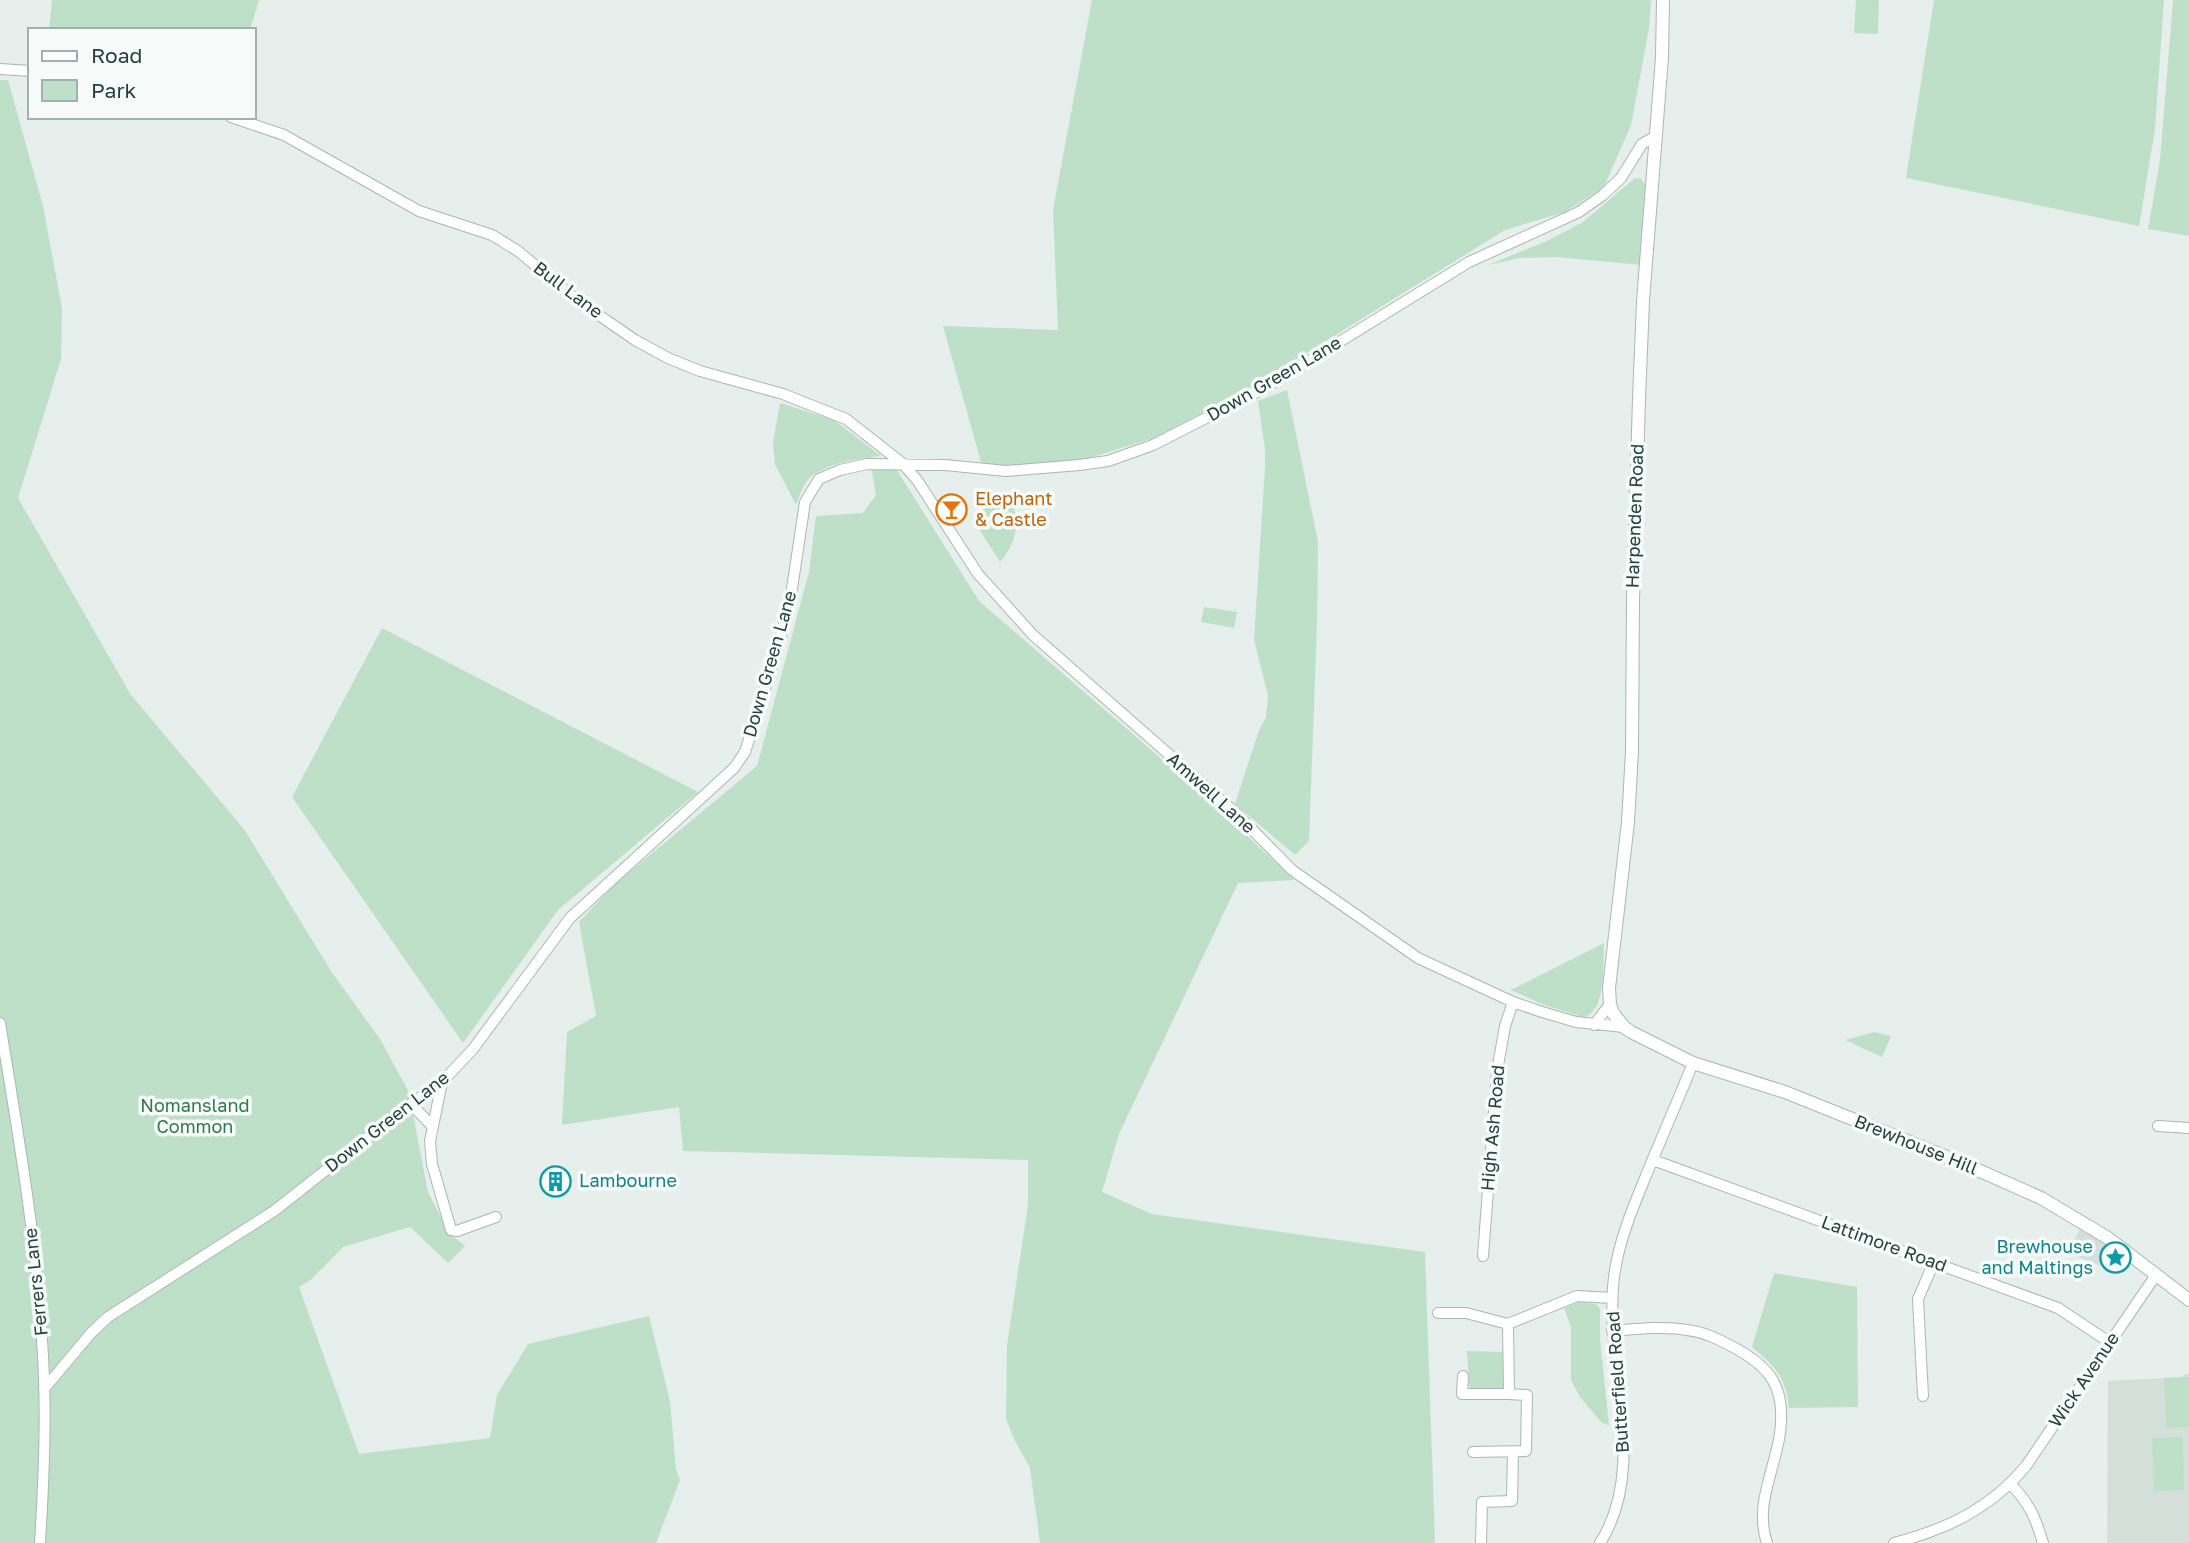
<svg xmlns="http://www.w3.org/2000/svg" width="2189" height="1543" font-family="'Golos Text',sans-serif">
	<rect width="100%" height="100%" fill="#e6efeb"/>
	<path fill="#d4dfda" d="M 2081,1227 L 2124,1256 L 2113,1271 L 2068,1253 Z
		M 2185,1374 L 2189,1374 L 2189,1543 L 2107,1543 L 2108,1381 L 2183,1377 Z"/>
	<path fill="#bfe0c8" d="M 52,0 L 259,0 L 250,30 L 49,30 Z
		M 1092,0 L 1651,0 L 1649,28 L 1631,125 L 1604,187 L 1565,212 L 1505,230 L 1252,387 L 1154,438 L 1073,463 L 1009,468 L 981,462 L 943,326 L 1058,330 L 1053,210 Z
		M 1856,0 L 1879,0 L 1878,34 L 1854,33 Z
		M 1934,0 L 2164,0 L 2155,129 L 2139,226 L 1906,178 Z
		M 2173,0 L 2189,0 L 2189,236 L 2148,229 L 2160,160 Z
		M 0,80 L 8,80 L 43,206 L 62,308 L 61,359 L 18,498 L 131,695 L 244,829 L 331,971 L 380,1039 L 411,1096 L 412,1109 L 428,1192 L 449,1233 L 465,1246 L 448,1263 L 410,1227 L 343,1247 L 311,1280 L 299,1287 L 359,1454 L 490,1438 L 497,1395 L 528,1344 L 649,1316 L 670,1401 L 676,1469 L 680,1480 L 656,1543 L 0,1543 Z
		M 1635,178 L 1641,179 L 1647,188 L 1642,265 L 1556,257 L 1520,258 L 1488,265 L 1547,241 L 1583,222 Z
		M 1287,390 L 1318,542 L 1317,626 L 1309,841 L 1295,855 L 1235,804 L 1258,733 L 1266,717 L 1268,695 L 1254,640 L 1265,467 L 1265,449 L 1258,401 Z
		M 780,403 L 834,420 L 881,456 C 858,459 831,462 812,476 C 803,483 800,495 796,505 L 775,464 L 773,443 Z
		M 871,466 L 895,467 L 979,601 L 1209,800 L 1294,880 L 1238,883 L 1119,1134 L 1102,1192 L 1152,1214 L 1425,1252 L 1435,1543 L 1040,1543 L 1030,1468 L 1015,1441 L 1006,1419 L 1007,1345 L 1028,1205 L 1028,1160 L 683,1151 L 679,1107 L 562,1125 L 567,1032 L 596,1016 L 579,922 L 615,884 L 757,766 L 809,572 L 816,516 L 863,513 L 876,495 Z
		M 1010,501 C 1012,506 1016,512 1016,518 C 1017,535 1011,549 1000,562 L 979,529 L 985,502 Z
		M 1204,607 L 1237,612 L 1234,628 L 1201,622 Z
		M 382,628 L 698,792 L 558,910 L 463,1043 L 292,797 Z
		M 1604,943 C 1603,962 1607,1013 1583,1017 L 1544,1005 L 1511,990 Z
		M 1874,1032 L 1891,1036 L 1882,1057 L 1845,1040 Z
		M 1774,1273 L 1857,1287 L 1858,1407 L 1789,1408 C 1786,1377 1775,1366 1752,1347 Z
		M 1579,1302 L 1596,1304 L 1600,1309 L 1600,1339 L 1609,1425 L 1602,1423 L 1580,1397 L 1571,1380 L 1571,1327 L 1564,1308 Z
		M 1467,1351 L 1504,1352 L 1505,1389 L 1472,1390 L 1469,1385 Z
		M 2189,1377 L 2189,1427 L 2166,1428 L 2164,1378 Z
		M 2183,1437 L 2184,1490 L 2154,1491 L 2152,1438 Z"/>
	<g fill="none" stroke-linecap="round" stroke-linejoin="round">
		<defs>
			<path id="minor" d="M 0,69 L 30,71
				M 231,117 L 284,135 L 419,211 L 492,235 L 518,251 L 574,298 L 635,340 L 668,358 L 700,371 L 783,394 L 846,419 L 902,463 L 917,480 L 978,574 L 1033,635 L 1238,815 L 1292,870 L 1418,958 L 1513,1002 L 1542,1012 L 1576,1022 L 1624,1027
				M 0,1023 C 17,1128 36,1234 42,1340 C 47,1408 44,1475 40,1543
				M 1594,1025 L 1610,1004
				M 442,1082 L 430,1141 L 432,1164 L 451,1230 L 457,1231 L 496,1217
				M 411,1104 L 433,1127
				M 2158,1126 L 2189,1128
				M 1653,1160 L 2058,1308 L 2109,1342
				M 1483,1256 L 1497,1071 L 1505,1026 L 1513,1002
				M 1438,1313 L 1466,1313 L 1508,1324 L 1577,1296 L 1612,1298
				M 1612,1331 C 1637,1329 1663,1326 1687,1330 C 1704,1332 1718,1339 1733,1347 C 1771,1367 1786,1388 1780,1433 C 1775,1470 1754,1505 1767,1543
				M 1463,1376 L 1462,1394 L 1509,1394 L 1508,1324
				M 44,1389 L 91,1333 L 108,1317 L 274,1211 L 402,1110 L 442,1082 L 473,1049 L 570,918 L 734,768 L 745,752 L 779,643 L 790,602 L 805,502 L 819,479 L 840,470 L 867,464 L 945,465 L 1006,471 L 1079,465 L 1108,461 L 1153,445 L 1263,389 L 1469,262 L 1579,212 L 1603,195 L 1621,178 L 1642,144 L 1656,136
				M 1923,1396 L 1918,1299 L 1934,1262
				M 1473,1452 L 1526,1451 L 1527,1395 L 1509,1394
				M 2011,1485 C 2029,1502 2036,1519 2043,1543
				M 1481,1543 L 1482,1502 L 1512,1501 L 1513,1452
				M 1600,1543 C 1650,1465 1603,1363 1614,1277 C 1619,1237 1637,1198 1652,1161 C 1666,1128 1680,1095 1693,1063
				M 1894,1543 C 1947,1529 1990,1509 2026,1466 L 2156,1275"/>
			<path id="tertiary" d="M 1663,0 L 1662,57 L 1643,301 L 1639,399 L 1633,600 L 1632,751 L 1628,822 L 1609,988 L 1610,1004 L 1613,1013 L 1624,1027 L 1631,1032 L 1693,1063 L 1785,1092 L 1962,1163 L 2041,1198 L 2108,1238 L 2189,1300"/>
		</defs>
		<use href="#minor" stroke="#a8b8b2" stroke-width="12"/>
		<use href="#tertiary" stroke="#a8b8b2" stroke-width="14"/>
		<use href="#minor" stroke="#fff" stroke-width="10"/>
		<use href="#tertiary" stroke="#fff" stroke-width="12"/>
	</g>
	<defs>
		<symbol id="bar-ring" viewBox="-11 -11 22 22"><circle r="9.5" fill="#f7fbf9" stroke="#e8710a" stroke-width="1.5"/><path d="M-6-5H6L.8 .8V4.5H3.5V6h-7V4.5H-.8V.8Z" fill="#e8710a"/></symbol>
		<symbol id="building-ring" viewBox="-11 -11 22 22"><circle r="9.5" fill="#f7fbf9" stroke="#0f9aa8" stroke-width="1.5"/><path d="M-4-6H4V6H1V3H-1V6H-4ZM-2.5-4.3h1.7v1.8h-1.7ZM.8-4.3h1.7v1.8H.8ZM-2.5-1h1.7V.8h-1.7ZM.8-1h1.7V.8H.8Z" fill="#0f9aa8"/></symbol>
		<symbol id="sight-ring" viewBox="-11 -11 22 22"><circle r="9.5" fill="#f7fbf9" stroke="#0f9aa8" stroke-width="1.5"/><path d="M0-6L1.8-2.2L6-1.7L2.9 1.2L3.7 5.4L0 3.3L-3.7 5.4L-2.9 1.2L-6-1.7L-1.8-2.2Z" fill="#0f9aa8"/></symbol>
	</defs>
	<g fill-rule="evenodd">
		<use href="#bar-ring" x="934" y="492" width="35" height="35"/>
		<use href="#building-ring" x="538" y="1164" width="35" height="35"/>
		<use href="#sight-ring" x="2098" y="1240" width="35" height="35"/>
	</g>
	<g text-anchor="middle" stroke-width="7" stroke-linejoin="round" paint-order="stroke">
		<g font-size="18" fill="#24423a" stroke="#f7fbf9">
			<text transform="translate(568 290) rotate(37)" y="6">Bull Lane</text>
			<text transform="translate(1274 379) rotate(-30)" y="6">Down Green Lane</text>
			<text transform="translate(1635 516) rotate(-88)" y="6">Harpenden Road</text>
			<text transform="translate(770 664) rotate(-74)" y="6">Down Green Lane</text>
			<text transform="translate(1211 793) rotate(42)" y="6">Amwell Lane</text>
			<text transform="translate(387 1122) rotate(-38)" y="6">Down Green Lane</text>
			<text transform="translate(1493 1128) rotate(-85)" y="6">High Ash Road</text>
			<text transform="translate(1916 1145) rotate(22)" y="6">Brewhouse Hill</text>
			<text transform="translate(1884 1244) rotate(20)" y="6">Lattimore Road</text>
			<text transform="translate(36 1282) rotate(-96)" y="6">Ferrers Lane</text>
			<text transform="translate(2084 1380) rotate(-56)" y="6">Wick Avenue</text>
			<text transform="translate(1618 1382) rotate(-94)" y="6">Butterfield Road</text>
		</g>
		<g font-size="18" fill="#c56008" stroke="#f7fbf9" text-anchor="start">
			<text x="975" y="505">Elephant<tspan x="975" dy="21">&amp; Castle</tspan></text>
		</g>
		<g font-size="18" fill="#2d7a4b" stroke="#f7fbf9">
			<text x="195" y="1112">Nomansland<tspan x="195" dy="21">Common</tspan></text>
		</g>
		<g font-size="18" fill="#0d838f" stroke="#f7fbf9" text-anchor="start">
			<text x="579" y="1187">Lambourne</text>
			<text x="2093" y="1253" text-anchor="end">Brewhouse<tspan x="2093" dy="21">and Maltings</tspan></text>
		</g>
	</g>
	<rect x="28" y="28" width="228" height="91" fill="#f7fbf9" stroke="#a3b1ad" stroke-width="2"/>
	<rect x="42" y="51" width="35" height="10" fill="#ffffff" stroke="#a3b1ad" stroke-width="2"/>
	<text x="91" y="63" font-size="21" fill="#24423a">Road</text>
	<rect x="42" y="80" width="35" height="21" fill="#bfe0c8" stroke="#a3b1ad" stroke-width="2"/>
	<text x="91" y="98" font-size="21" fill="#24423a">Park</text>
</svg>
